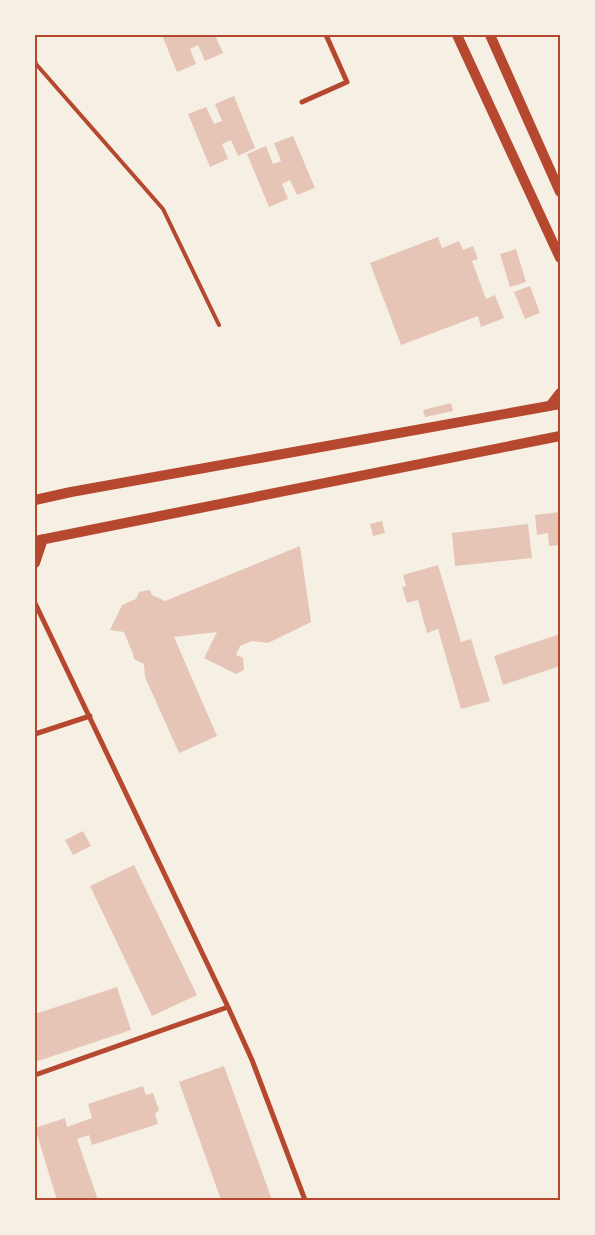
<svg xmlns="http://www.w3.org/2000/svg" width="595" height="1235" font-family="Manrope,sans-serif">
	<rect width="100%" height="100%" fill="#f6efe4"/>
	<path fill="#e6c5b7" d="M 162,35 L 215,35 L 223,53 L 205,61 L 198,45 L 190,49 L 196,64 L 177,72 Z
		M 234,96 L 255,148 L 238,156 L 231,140 L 222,144 L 228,159 L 210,167 L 188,114 L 206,107 L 214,124 L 222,121 L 215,104 Z
		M 293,136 L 315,188 L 297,195 L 290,180 L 282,184 L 288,199 L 269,207 L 247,154 L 266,146 L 273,164 L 281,161 L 274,143 Z
		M 438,237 L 442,248 L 459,241 L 463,250 L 473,246 L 478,259 L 472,261 L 486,299 L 495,295 L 504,318 L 481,327 L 478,316 L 401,345 L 370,263 Z
		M 516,249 L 526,282 L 510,287 L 500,254 Z
		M 530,286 L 540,313 L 525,319 L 514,292 Z
		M 451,403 L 453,411 L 425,417 L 423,410 Z
		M 560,512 L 560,545 L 549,546 L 548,533 L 537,535 L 535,515 Z
		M 382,521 L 385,533 L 373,536 L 370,524 Z
		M 528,524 L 532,558 L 455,566 L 452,533 Z
		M 300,546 L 311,622 L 268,643 L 252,641 L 240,646 L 236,655 L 243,658 L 244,670 L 236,674 L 204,658 L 217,632 L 174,637 L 217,736 L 179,753 L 145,677 L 144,664 L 134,659 L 133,654 L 124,632 L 110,630 L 122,605 L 136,599 L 139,592 L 150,590 L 152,595 L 165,601 Z
		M 438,565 L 461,642 L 471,639 L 490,701 L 461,709 L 438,629 L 427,633 L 418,600 L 407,603 L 402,587 L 406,586 L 403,575 Z
		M 560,634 L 560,666 L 503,685 L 494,656 Z
		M 83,831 L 91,846 L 73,855 L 65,840 Z
		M 134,865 L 197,995 L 152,1016 L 90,886 Z
		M 117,987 L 131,1030 L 35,1062 L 35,1014 Z
		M 224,1066 L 272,1200 L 221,1200 L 179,1082 Z
		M 143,1086 L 146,1095 L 153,1093 L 159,1110 L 155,1114 L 158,1124 L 92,1145 L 89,1135 L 77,1139 L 98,1200 L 57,1200 L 35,1128 L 65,1118 L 67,1127 L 92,1118 L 88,1104 Z"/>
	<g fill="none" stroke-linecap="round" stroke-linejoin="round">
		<path stroke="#b5482f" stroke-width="4" d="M 35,60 L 36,64 L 163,209 L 219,325"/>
		<path stroke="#b5482f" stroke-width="5" d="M 302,102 L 347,82 L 326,35
			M 35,603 L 228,1007 L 252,1060 L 305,1200
			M 35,734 L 90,716
			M 35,1075 L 228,1007"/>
		<path stroke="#b5482f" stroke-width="10" d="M 457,35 L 560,258
			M 490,35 L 560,192
			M 550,406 L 560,393
			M 35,500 L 71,492 L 560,404
			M 35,541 L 560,436
			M 35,563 L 43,539"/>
	</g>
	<rect width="595" height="1235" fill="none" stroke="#f6efe4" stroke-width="72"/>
	<rect x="36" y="36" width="523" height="1163" fill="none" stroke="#b5482f" stroke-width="2"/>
</svg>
